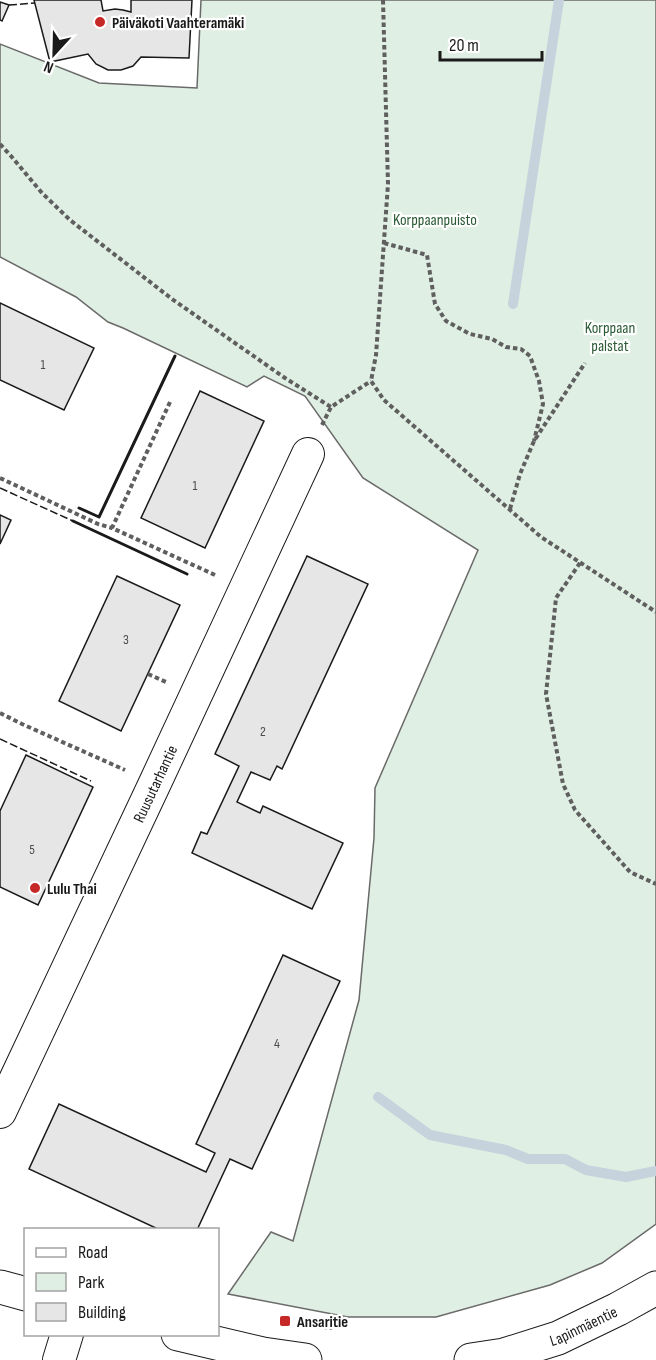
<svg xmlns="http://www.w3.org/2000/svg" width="656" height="1360" font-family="'Sofia Sans Condensed',sans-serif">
	<rect width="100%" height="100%" fill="#fff"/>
	<path fill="#e0efe3" stroke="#6a6a6a" stroke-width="1.5" d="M 201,0 L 656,0 L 656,1224 L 602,1263 L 550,1285 L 436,1317 L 348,1317 L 228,1294 L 271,1232 L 293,1241 L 359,1000 L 374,838 L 375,788 L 478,550 L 363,478 L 305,396 L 264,376 L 247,387 L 123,328 L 108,322 L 76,297 L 0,257 L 0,44 L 99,83 L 197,88 Z"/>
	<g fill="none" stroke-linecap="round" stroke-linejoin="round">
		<path stroke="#c6d2dc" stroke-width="10" d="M 513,304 L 559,0
			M 378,1097 L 430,1135 L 506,1150 L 528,1159 L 565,1159 L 586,1170 L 626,1177 L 656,1171"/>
	</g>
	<path fill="#e6e6e6" stroke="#1a1a1a" stroke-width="1.5" d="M 34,0 L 101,0 L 103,11 L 115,9 L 123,10 L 131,12 L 131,0 L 192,0 L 189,58 L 141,57 L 133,66 L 121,70 L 108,70 L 96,64 L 88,54 L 50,62 Z
		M 0,2 L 9,5 L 2,21 L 0,20 Z
		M 0,303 L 94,348 L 64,410 L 0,380 Z
		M 200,391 L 264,421 L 205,548 L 141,518 Z
		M 0,515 L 11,520 L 0,544 Z
		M 307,556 L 368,584 L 282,769 L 277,766 L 270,780 L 251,772 L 237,802 L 260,813 L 263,806 L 343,843 L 312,909 L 192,853 L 201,832 L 207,834 L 239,766 L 215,754 Z
		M 117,576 L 180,605 L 121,731 L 59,701 Z
		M 26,755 L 93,787 L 38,905 L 0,887 L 0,811 Z
		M 283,955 L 340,981 L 252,1169 L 230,1159 L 197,1230 L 160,1230 L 29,1169 L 59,1104 L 206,1172 L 215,1153 L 196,1144 Z"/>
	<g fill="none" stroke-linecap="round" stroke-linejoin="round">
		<defs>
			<g id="street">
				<path id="s1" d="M 0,1112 L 155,783 L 308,454"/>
				<path d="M 59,1360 L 67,1334"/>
			</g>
			<g id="secondary">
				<path d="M 0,1287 L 26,1294"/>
				<path d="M 178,1334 L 263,1354 L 305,1360"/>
				<path id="s2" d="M 471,1360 L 504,1355 L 558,1338 L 618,1309 L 656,1288"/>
			</g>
		</defs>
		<use href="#street" stroke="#1a1a1a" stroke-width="34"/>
		<use href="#secondary" stroke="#1a1a1a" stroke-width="35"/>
		<path stroke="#5f5f5f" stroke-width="4" stroke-dasharray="4.5 3" stroke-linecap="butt" d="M 383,0 L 388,184 L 376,355 L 371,381 L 384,400 L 541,537 L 656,612
			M 0,144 L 11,156 L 42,193 L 70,220 L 172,299 L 285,378 L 331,407
			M 384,243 L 427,255 L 435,304 L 446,321 L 470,334 L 492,339 L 506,347 L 521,349 L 530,356 L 539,381 L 543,404 L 534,441
			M 170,402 L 112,528 L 215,575
			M 322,425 L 331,407 L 371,381
			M 0,478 L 98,524 L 112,528
			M 510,509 L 520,474 L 534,441 L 585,363
			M 580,563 L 556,598 L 546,694 L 563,784 L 575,810 L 630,872 L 656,884
			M 148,674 L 166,682
			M 0,713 L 22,724 L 125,770
			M 315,1326 L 332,1328"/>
		<use href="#street" stroke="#fff" stroke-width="32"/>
		<use href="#secondary" stroke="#fff" stroke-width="33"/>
		<path stroke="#1a1a1a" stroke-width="1.5" stroke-dasharray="8 3" stroke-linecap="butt" d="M 9,5 L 35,3
			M 0,488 L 73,521
			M 0,739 L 91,781"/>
		<path stroke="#1a1a1a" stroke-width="3" d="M 79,508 L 99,517 L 175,356
			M 73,521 L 187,574"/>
	</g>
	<g fill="#c62828" stroke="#fff" stroke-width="2">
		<circle cx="100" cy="22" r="6"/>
		<circle cx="35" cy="888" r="6"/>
		<rect x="279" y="1315" width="12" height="12" rx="3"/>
	</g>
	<g text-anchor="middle" stroke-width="4.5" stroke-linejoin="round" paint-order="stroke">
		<g font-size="14" fill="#4d4d4d">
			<text x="43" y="369">1</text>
			<text x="195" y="490">1</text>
			<text x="126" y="644">3</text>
			<text x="263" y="736">2</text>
			<text x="32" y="854">5</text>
			<text x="277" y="1048">4</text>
		</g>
		<g font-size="16" font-weight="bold" fill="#1a1a1a" stroke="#fff" text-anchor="start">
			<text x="112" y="28">Päiväkoti Vaahteramäki</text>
			<text x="47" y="894">Lulu Thai</text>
			<text x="297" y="1327">Ansaritie</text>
		</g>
		<g font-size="16" fill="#2b5a34" stroke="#fff">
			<text x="435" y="225">Korppaanpuisto</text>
			<text x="610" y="333">Korppaan<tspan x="610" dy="18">palstat</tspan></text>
		</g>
		<g font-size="16" fill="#1a1a1a" stroke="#fff">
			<text dy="6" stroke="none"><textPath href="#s1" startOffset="363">Ruusutarhantie</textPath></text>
			<text dy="6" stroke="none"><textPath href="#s2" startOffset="118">Lapinmäentie</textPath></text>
		</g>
	</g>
	<rect x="24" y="1228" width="195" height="108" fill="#ffffff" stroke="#a3a3a3" stroke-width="1.5"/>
	<rect x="36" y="1248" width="30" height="9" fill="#ffffff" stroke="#a3a3a3" stroke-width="1.5"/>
	<text x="78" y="1258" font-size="18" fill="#1a1a1a">Road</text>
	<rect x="36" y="1273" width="30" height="18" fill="#e0efe3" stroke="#a3a3a3" stroke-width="1.5"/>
	<text x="78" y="1288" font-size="18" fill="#1a1a1a">Park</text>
	<rect x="36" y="1303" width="30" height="18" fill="#e6e6e6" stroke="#a3a3a3" stroke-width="1.5"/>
	<text x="78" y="1318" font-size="18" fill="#1a1a1a">Building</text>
	<g transform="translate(54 54) rotate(202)" stroke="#ffffff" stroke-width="4.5" paint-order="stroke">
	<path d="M0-4.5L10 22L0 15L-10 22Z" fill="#1a1a1a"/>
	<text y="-9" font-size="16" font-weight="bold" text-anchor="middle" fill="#1a1a1a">N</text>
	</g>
	<path d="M440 51v9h102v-9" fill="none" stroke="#1a1a1a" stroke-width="3"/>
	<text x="449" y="51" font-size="18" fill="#1a1a1a" stroke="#ffffff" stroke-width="4.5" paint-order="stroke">20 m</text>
</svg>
